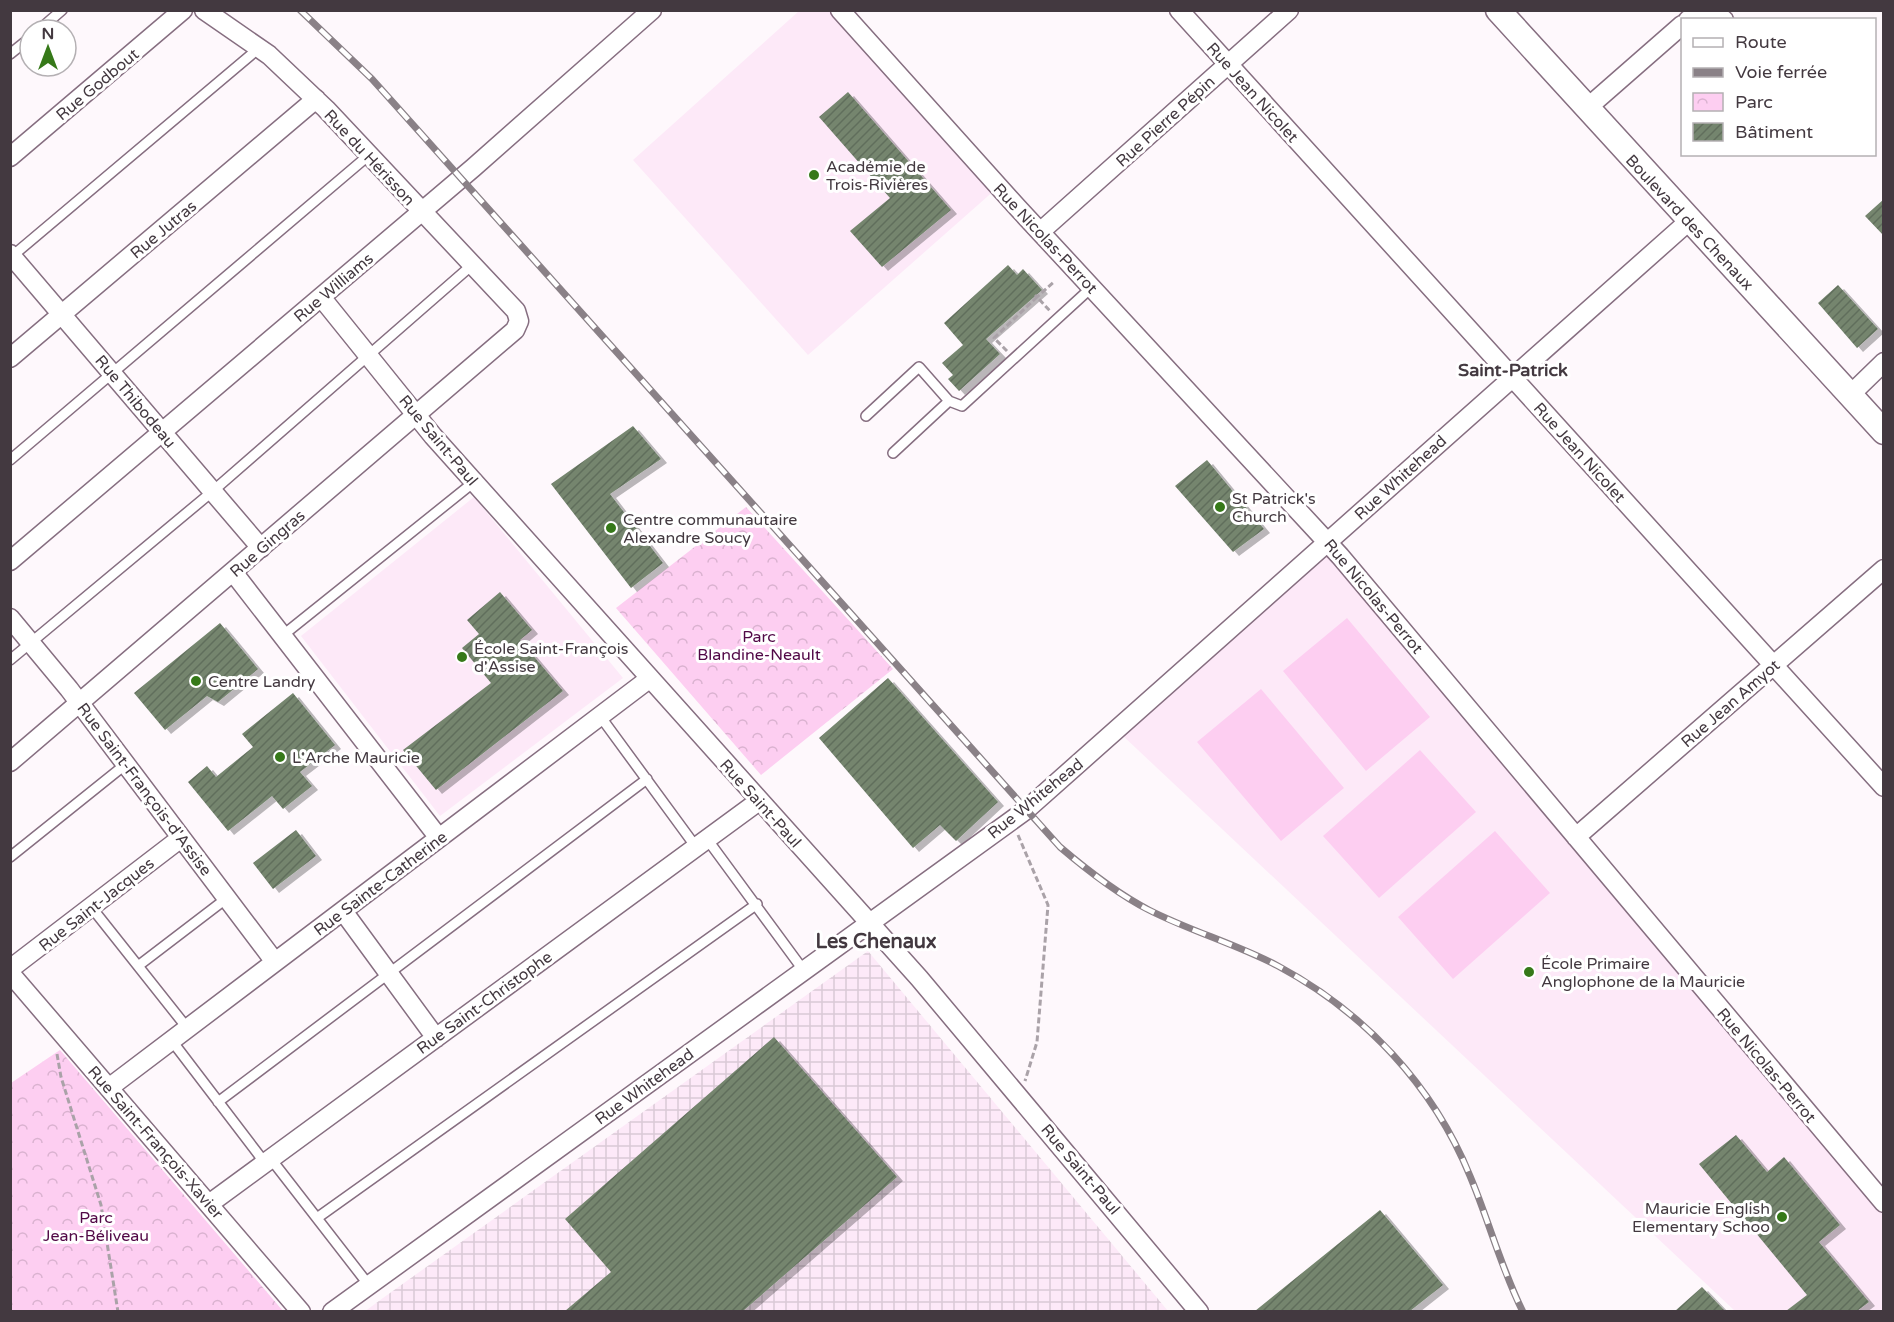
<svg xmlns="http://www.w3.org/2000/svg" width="1894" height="1322" font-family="'Varela Round',sans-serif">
	<defs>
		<pattern id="industrial-grid" width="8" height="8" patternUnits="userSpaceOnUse" patternTransform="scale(1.5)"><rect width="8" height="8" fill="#fde9f8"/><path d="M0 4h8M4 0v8" fill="none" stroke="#dac9d6"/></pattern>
		<pattern id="park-crowns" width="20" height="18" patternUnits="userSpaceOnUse" patternTransform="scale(1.5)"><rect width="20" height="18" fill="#fdcef1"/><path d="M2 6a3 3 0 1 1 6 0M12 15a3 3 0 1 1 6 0" fill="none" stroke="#dab2d0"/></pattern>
		<pattern id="building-hatch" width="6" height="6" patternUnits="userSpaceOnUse" patternTransform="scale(1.5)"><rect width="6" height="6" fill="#74856e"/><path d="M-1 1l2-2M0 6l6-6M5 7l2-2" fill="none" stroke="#616e5c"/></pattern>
		<filter id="shadow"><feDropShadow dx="6" dy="4" stdDeviation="0" flood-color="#0004"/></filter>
	</defs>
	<rect width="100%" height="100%" fill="#fef8fc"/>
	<path fill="#fde9f8" d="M 799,11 L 835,11 L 996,189 L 808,355 L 633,160 Z
		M 474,497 L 623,678 L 440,816 L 301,636 Z
		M 1330,554 L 1883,1209 L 1883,1311 L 1735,1311 L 1122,735 Z"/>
	<path fill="url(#industrial-grid)" d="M 868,951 L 1168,1311 L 364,1312 L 383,1298 Z"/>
	<path fill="#fdcef1" d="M 1347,618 L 1430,717 L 1366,771 L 1283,671 Z
		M 1261,689 L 1344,788 L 1281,841 L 1197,742 Z
		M 1420,750 L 1476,812 L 1379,898 L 1323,836 Z
		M 1495,831 L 1550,893 L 1453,979 L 1398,917 Z"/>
	<path fill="url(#park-crowns)" d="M 746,507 L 893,669 L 761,775 L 616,608 Z
		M 60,1050 L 283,1311 L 11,1311 L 11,1083 Z"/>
	<path fill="url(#building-hatch)" filter="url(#shadow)" d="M 848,92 L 951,210 L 882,267 L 850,231 L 890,198 L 819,117 Z
		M 1884,199 L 1884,236 L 1865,216 Z
		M 1008,265 L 1017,275 L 1023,269 L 1042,290 L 986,339 L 1000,354 L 959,391 L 948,379 L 953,375 L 942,363 L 963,345 L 944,323 Z
		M 1838,285 L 1878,329 L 1857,348 L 1818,303 Z
		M 633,426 L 661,459 L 610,494 L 663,563 L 631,588 L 551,484 Z
		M 1207,460 L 1264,529 L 1233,552 L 1175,486 Z
		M 500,592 L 532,630 L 520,640 L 563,691 L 436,790 L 403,750 L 491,683 L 462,648 L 479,634 L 467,620 Z
		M 220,623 L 258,669 L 218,702 L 207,696 L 165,730 L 134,693 Z
		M 888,678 L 998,802 L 956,841 L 940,825 L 913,848 L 819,738 Z
		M 293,693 L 335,745 L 300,772 L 312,786 L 283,809 L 272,796 L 228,831 L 188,782 L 207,766 L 216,777 L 253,747 L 242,734 Z
		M 296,830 L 316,856 L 273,889 L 253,863 Z
		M 774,1037 L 897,1177 L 743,1311 L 565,1311 L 611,1272 L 565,1219 Z
		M 1736,1135 L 1767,1172 L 1784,1157 L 1840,1225 L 1819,1242 L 1869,1302 L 1857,1311 L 1786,1311 L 1807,1295 L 1699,1164 Z
		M 1380,1210 L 1443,1285 L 1410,1311 L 1255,1311 Z
		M 1702,1287 L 1725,1311 L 1675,1311 Z"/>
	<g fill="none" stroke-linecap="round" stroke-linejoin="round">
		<defs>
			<path id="lane" d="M 39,30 L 62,10
				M 10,54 L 30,38
				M 10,258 L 259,48
				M 866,416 L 919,367 L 949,401 L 962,406 L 1092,287
				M 893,453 L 949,401
				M 10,460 L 369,155
				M 282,636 L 474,482
				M 10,660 L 213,491 L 472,265
				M 600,716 L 696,847
				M 707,839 L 804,971
				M 10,857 L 126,764
				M 92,908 L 188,1029
				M 138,966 L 227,898
				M 172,1041 L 265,1163
				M 218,1102 L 647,779
				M 271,1159 L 368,1284
				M 317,1218 L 757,904"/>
			<path id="street" d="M 840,10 L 1017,207 L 1340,556 L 1884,1203
				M 1179,10 L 1884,787
				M 1688,20 C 1700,11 1711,11 1724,20
				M 1586,109 L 1682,25
				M 10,157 L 183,10
				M 1040,232 L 1289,10
				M 10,254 L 261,548
				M 321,297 L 433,436 L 919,978 L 1199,1312
				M 10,358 L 316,99
				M 1850,395 L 1884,362
				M 10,561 L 473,168 L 652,10
				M 233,572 L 439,838
				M 10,618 L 69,689 L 275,962
				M 10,762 L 515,330 L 519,321 L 516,311 L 326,109 L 269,55 L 204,10
				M 1576,837 L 1884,569
				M 343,911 L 436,1038
				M 10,969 L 181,838
				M 10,973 L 301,1312
				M 110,1087 L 649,679
				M 209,1204 L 759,801
				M 332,1312 L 1026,810 L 1689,221"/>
			<path id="secondary" d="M 1498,10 L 1884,432"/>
		</defs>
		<use href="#lane" stroke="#866e80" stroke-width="12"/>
		<use href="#street" stroke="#866e80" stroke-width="21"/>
		<use href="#secondary" stroke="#866e80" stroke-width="27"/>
		<path stroke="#aaa2a8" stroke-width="3" stroke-dasharray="6 3" stroke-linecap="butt" d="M 1035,295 L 1037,297 L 1055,281
			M 1007,351 L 994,338 L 1037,297 L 1050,311
			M 1018,835 L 1048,905 L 1037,1042 L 1025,1081
			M 57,1054 L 61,1077 L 101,1205 L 118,1312"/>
		<use href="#lane" stroke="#fff" stroke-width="9"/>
		<use href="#street" stroke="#fff" stroke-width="18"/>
		<use href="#secondary" stroke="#fff" stroke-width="24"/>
		<defs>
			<path id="rail" d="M 300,10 L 372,79 L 1060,847 C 1087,870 1116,893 1149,910 C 1190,931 1236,944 1278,966 C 1364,1012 1433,1085 1470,1176 C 1489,1221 1501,1268 1523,1312"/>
		</defs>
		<use href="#rail" stroke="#8a8187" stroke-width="7"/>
		<use href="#rail" stroke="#fff" stroke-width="4.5" stroke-dasharray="14" stroke-linecap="butt"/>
	</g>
	<g fill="#367919" stroke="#fff" stroke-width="2">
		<circle cx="814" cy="175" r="6"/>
		<circle cx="1220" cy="507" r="6"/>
		<circle cx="611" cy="528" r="6"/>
		<circle cx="462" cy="657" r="6"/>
		<circle cx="196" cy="681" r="6"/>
		<circle cx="280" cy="757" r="6"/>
		<circle cx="1529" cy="972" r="6"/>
		<circle cx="1782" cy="1217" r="6"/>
	</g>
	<g text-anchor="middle" stroke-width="6" stroke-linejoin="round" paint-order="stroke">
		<g font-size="16" fill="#433940" stroke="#fff">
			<text transform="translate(97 84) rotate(-40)" y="6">Rue Godbout</text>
			<text transform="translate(1253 92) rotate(48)" y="6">Rue Jean Nicolet</text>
			<text transform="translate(1165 121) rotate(-42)" y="6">Rue Pierre Pépin</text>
			<text transform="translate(370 157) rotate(47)" y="6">Rue du Hérisson</text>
			<text transform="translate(1690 222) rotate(47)" y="6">Boulevard des Chenaux</text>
			<text transform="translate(163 229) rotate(-40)" y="6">Rue Jutras</text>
			<text transform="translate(1046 238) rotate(47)" y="6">Rue Nicolas-Perrot</text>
			<text transform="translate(333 287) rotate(-40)" y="6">Rue Williams</text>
			<text transform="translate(136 401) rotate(50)" y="6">Rue Thibodeau</text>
			<text transform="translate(439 440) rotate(50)" y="6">Rue Saint-Paul</text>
			<text transform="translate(1580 452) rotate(48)" y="6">Rue Jean Nicolet</text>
			<text transform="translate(1400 477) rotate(-42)" y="6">Rue Whitehead</text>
			<text transform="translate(267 543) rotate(-41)" y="6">Rue Gingras</text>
			<text transform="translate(1374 596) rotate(50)" y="6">Rue Nicolas-Perrot</text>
			<text transform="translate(1730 703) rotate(-41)" y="6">Rue Jean Amyot</text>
			<text transform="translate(145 789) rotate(53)" y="6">Rue Saint-François-d'Assise</text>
			<text transform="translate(1035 798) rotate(-39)" y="6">Rue Whitehead</text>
			<text transform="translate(761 803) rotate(48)" y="6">Rue Saint-Paul</text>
			<text transform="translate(380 883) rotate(-37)" y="6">Rue Sainte-Catherine</text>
			<text transform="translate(96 904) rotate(-38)" y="6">Rue Saint-Jacques</text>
			<text transform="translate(484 1002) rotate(-36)" y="6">Rue Saint-Christophe</text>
			<text transform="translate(1767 1065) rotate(50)" y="6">Rue Nicolas-Perrot</text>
			<text transform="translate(644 1086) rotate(-36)" y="6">Rue Whitehead</text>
			<text transform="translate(156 1142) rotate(49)" y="6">Rue Saint-François-Xavier</text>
			<text transform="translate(1081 1169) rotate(50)" y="6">Rue Saint-Paul</text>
		</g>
		<g font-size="16" fill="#433940" stroke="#fff" text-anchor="start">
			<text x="826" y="172">Académie de<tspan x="826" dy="18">Trois-Rivières</tspan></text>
			<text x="1232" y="504">St Patrick's<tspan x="1232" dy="18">Church</tspan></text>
			<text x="623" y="525">Centre communautaire<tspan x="623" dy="18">Alexandre Soucy</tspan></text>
			<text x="474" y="654">École Saint-François<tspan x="474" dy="18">d'Assise</tspan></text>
			<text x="208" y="687">Centre Landry</text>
			<text x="292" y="763">L'Arche Mauricie</text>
			<text x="1541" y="969">École Primaire<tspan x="1541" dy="18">Anglophone de la Mauricie</tspan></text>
			<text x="1770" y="1214" text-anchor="end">Mauricie English<tspan x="1770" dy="18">Elementary Schoo</tspan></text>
		</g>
		<g font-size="16" fill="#510846" stroke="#fff">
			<text x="759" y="642">Parc<tspan x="759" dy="18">Blandine-Neault</tspan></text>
			<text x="96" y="1223">Parc<tspan x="96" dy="18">Jean-Béliveau</tspan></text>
		</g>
		<g font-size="18" font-weight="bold" fill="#433940" stroke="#fff">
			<text x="1513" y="376">Saint-Patrick</text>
		</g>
		<g font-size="20" font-weight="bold" fill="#433940" stroke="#fff">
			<text x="876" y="948">Les Chenaux</text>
		</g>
	</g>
	<rect width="1894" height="1322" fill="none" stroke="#433940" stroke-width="24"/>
	<rect x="1681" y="18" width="195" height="138" fill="#ffffff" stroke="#b4b0b3" stroke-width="1.5"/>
	<rect x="1693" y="38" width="30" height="9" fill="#ffffff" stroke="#b4b0b3" stroke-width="1.5"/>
	<text x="1735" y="48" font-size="18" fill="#433940">Route</text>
	<rect x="1693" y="68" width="30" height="9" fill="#8a8187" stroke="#b4b0b3" stroke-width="1.5"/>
	<text x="1735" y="78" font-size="18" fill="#433940">Voie ferrée</text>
	<rect x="1693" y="93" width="30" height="18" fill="url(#park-crowns)" stroke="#b4b0b3" stroke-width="1.5"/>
	<text x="1735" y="108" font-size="18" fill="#433940">Parc</text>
	<rect x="1693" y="123" width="30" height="18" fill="url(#building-hatch)" stroke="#b4b0b3" stroke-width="1.5"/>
	<text x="1735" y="138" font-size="18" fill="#433940">Bâtiment</text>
	<g transform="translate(48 48)"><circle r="28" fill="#ffffff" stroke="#b4b0b3" stroke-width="1.5"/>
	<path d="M0-4.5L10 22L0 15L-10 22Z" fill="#367919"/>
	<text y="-9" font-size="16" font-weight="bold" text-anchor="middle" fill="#433940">N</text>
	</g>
</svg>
